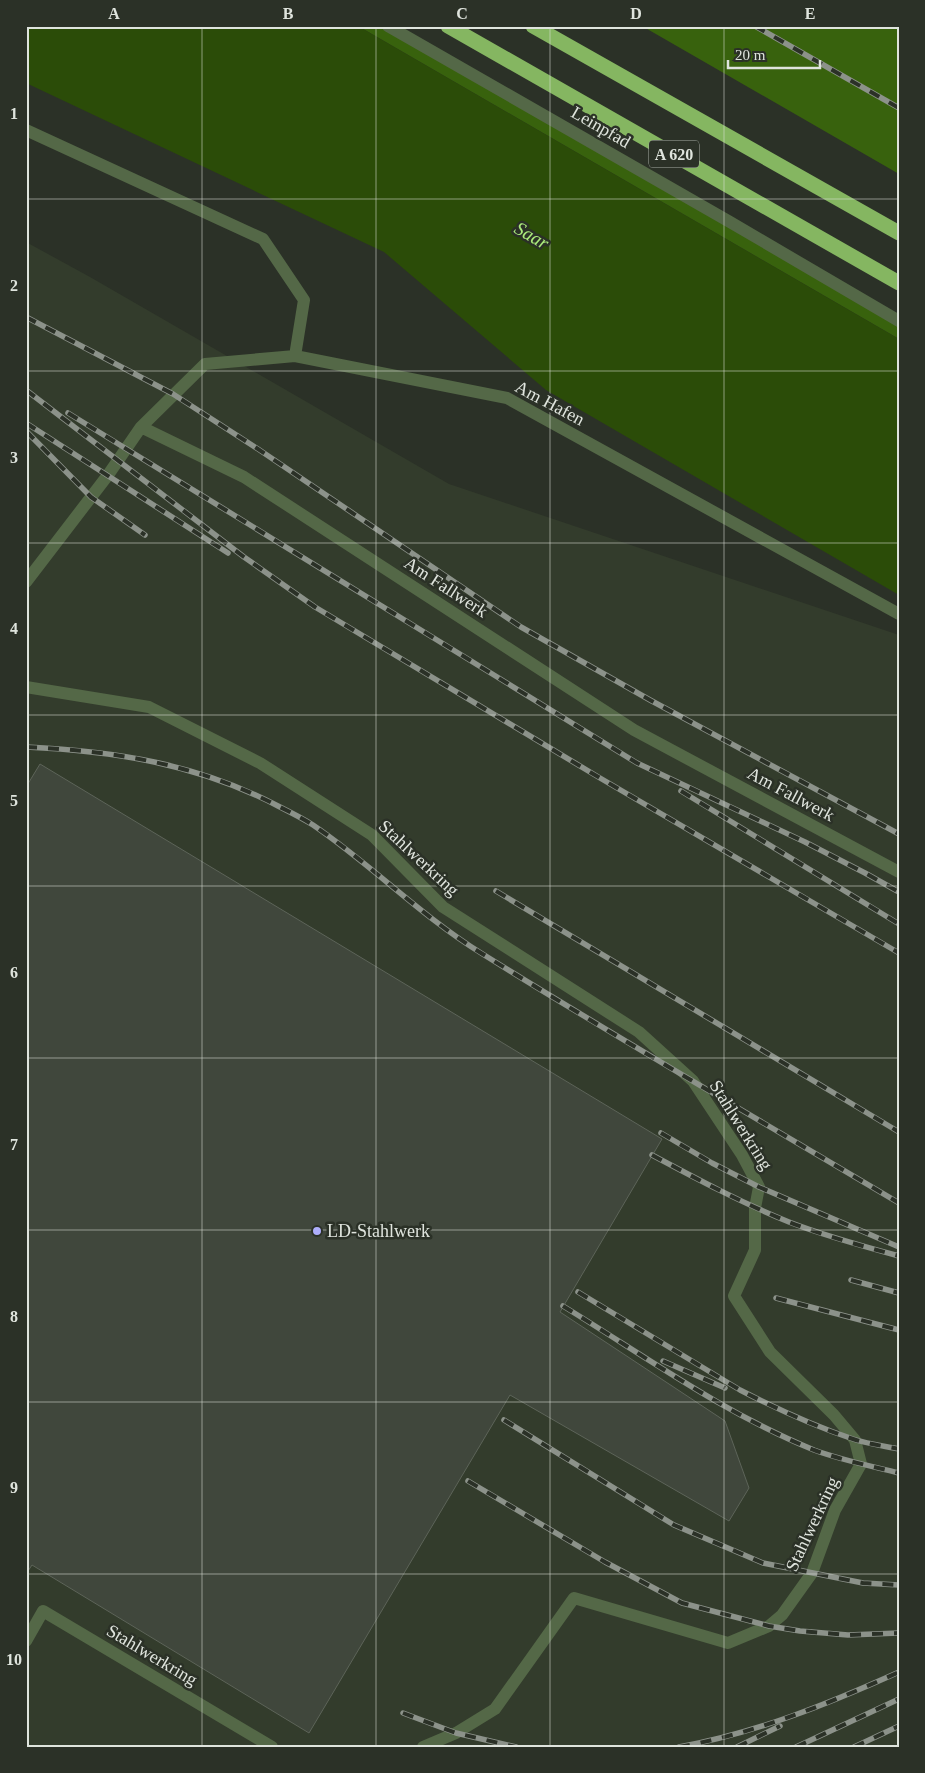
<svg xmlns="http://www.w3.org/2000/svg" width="925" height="1773" font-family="'Times New Roman',serif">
	<rect width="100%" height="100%" fill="#2b3127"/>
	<path fill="#333c2c" d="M 26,242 L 90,277 L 449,484 L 899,635 L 899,1747 L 26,1747 Z"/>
	<path fill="#38620d" d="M 358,26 L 387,26 L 899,324 L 899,339 Z
		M 642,26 L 899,26 L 899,174 Z"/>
	<path fill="#2b4c08" d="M 26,26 L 358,26 L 899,339 L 899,595 L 546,390 L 384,252 L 26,83 Z"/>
	<path fill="#40473c" stroke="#5d6459" d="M 40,764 L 662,1139 L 560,1312 L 725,1421 L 749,1488 L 729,1521 L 510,1395 L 309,1733 L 32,1565 L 26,1574 L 26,787 Z"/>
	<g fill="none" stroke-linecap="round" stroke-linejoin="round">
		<path stroke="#546847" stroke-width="12" d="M 388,26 L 730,222 L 899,321
			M 26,130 L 263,239 L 304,300 L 295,356
			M 141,427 L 205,364 L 295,356 L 507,398 L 899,614
			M 26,582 L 108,475 L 141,427 L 244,477 L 634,730 L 899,872
			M 26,687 L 149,707 L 260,763 L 372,835 L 443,907 L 639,1032 L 693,1081 L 742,1155 L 759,1187 L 755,1208 L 755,1250 L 734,1296 L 770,1352 L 834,1415 L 855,1440 L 861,1464 L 835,1510 L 812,1573 L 782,1615 L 769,1626 L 728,1643 L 574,1598 L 495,1709 L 456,1733 L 423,1747
			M 26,1641 L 43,1611 L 272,1747"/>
		<path stroke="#85b661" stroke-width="15" d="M 448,26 L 899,283
			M 533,26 L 899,233"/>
		<defs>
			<path id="rail" d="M 755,26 L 899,108
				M 26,317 L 173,394 L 258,449 L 521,627 L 650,700 L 899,834
				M 26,390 L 244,557 L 315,607 L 600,778 L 899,953
				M 68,413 L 637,763 L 805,842 L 865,873 L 899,892
				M 26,423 L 228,553
				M 26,431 L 91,497 L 145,535
				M 26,747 C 115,751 198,764 278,806 C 290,812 302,818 313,825 C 372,865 421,916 481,953 C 619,1039 759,1120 899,1203
				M 681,791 L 899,924
				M 496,891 L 899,1132
				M 661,1133 L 712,1163 L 759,1187 L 899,1247
				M 652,1155 C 697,1179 742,1203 789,1222 C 825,1236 862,1246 899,1256
				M 851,1280 L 899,1293
				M 578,1292 L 740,1390 C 777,1409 814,1426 853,1439 C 868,1444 884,1446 899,1449
				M 776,1298 L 899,1330
				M 563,1306 C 645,1356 725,1414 814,1450 C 841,1460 871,1466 899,1473
				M 663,1361 L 725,1388
				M 504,1420 L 674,1525 L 763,1563 L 863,1583 L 899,1585
				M 468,1481 L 605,1562 L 682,1603 L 769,1626 L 800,1631 L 848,1635 L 899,1633
				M 403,1713 L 456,1733 L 516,1747
				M 679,1747 C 756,1733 828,1704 899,1672
				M 737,1747 L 780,1726
				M 796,1747 L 899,1699
				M 854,1747 L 899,1726"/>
		</defs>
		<use href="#rail" stroke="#8c928a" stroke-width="5.5"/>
		<use href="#rail" stroke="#2b3127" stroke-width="4" stroke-dasharray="11" stroke-linecap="butt"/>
	</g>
	<path fill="none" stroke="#dfe4dd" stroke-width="1" stroke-opacity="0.55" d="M 202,26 L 202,1747M 376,26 L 376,1747M 550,26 L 550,1747M 724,26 L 724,1747M 26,199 L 899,199M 26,371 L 899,371M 26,543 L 899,543M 26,715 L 899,715M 26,886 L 899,886M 26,1058 L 899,1058M 26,1230 L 899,1230M 26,1402 L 899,1402M 26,1574 L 899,1574"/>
	<circle fill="#aeaefb" stroke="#2b3127" stroke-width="2" cx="317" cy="1231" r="5"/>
	<g text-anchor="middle" stroke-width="5" stroke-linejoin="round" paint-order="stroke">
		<rect fill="#2b3127" stroke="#a9aea6" stroke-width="1" x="649" y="140.5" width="50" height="27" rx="4"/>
		<g font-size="16" font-weight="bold" fill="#dfe4dd">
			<text x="674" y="160">A 620</text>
		</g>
		<g font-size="18" fill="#dfe4dd" stroke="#2b3127">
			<text transform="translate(601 127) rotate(30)" y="6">Leinpfad</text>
			<text transform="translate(550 403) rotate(28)" y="6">Am Hafen</text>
			<text transform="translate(446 587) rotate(33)" y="6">Am Fallwerk</text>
			<text transform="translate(791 794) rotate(28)" y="6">Am Fallwerk</text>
			<text transform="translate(419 858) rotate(43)" y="6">Stahlwerkring</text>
			<text transform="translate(741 1125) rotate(58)" y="6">Stahlwerkring</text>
			<text transform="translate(812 1524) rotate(-65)" y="6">Stahlwerkring</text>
			<text transform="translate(152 1655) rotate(31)" y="6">Stahlwerkring</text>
		</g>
		<g font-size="18" fill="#dfe4dd" stroke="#2b3127" text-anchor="start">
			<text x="327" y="1237">LD-Stahlwerk</text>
		</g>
		<g font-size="19" font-style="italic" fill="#aae97b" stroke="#2b3127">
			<text transform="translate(532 235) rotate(30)" y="7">Saar</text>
		</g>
	</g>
	<rect width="925" height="1773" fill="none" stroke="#2b3127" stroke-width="55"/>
	<path d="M728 60v8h92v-8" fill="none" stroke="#dfe4dd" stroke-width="2.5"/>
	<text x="735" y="60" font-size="15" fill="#dfe4dd" stroke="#2b3127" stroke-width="4" paint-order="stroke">20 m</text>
	<rect x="28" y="28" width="870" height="1718" fill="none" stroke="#dfe4dd" stroke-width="2"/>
	<g font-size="16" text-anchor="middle" font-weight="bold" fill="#dfe4dd">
		<text x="114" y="19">A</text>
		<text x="288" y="19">B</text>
		<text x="462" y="19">C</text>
		<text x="636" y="19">D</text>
		<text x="810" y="19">E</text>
		<text x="14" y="119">1</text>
		<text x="14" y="291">2</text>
		<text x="14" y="463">3</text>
		<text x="14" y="634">4</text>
		<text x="14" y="806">5</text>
		<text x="14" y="978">6</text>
		<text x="14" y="1150">7</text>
		<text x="14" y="1322">8</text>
		<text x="14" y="1493">9</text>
		<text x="14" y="1665">10</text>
	</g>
</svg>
